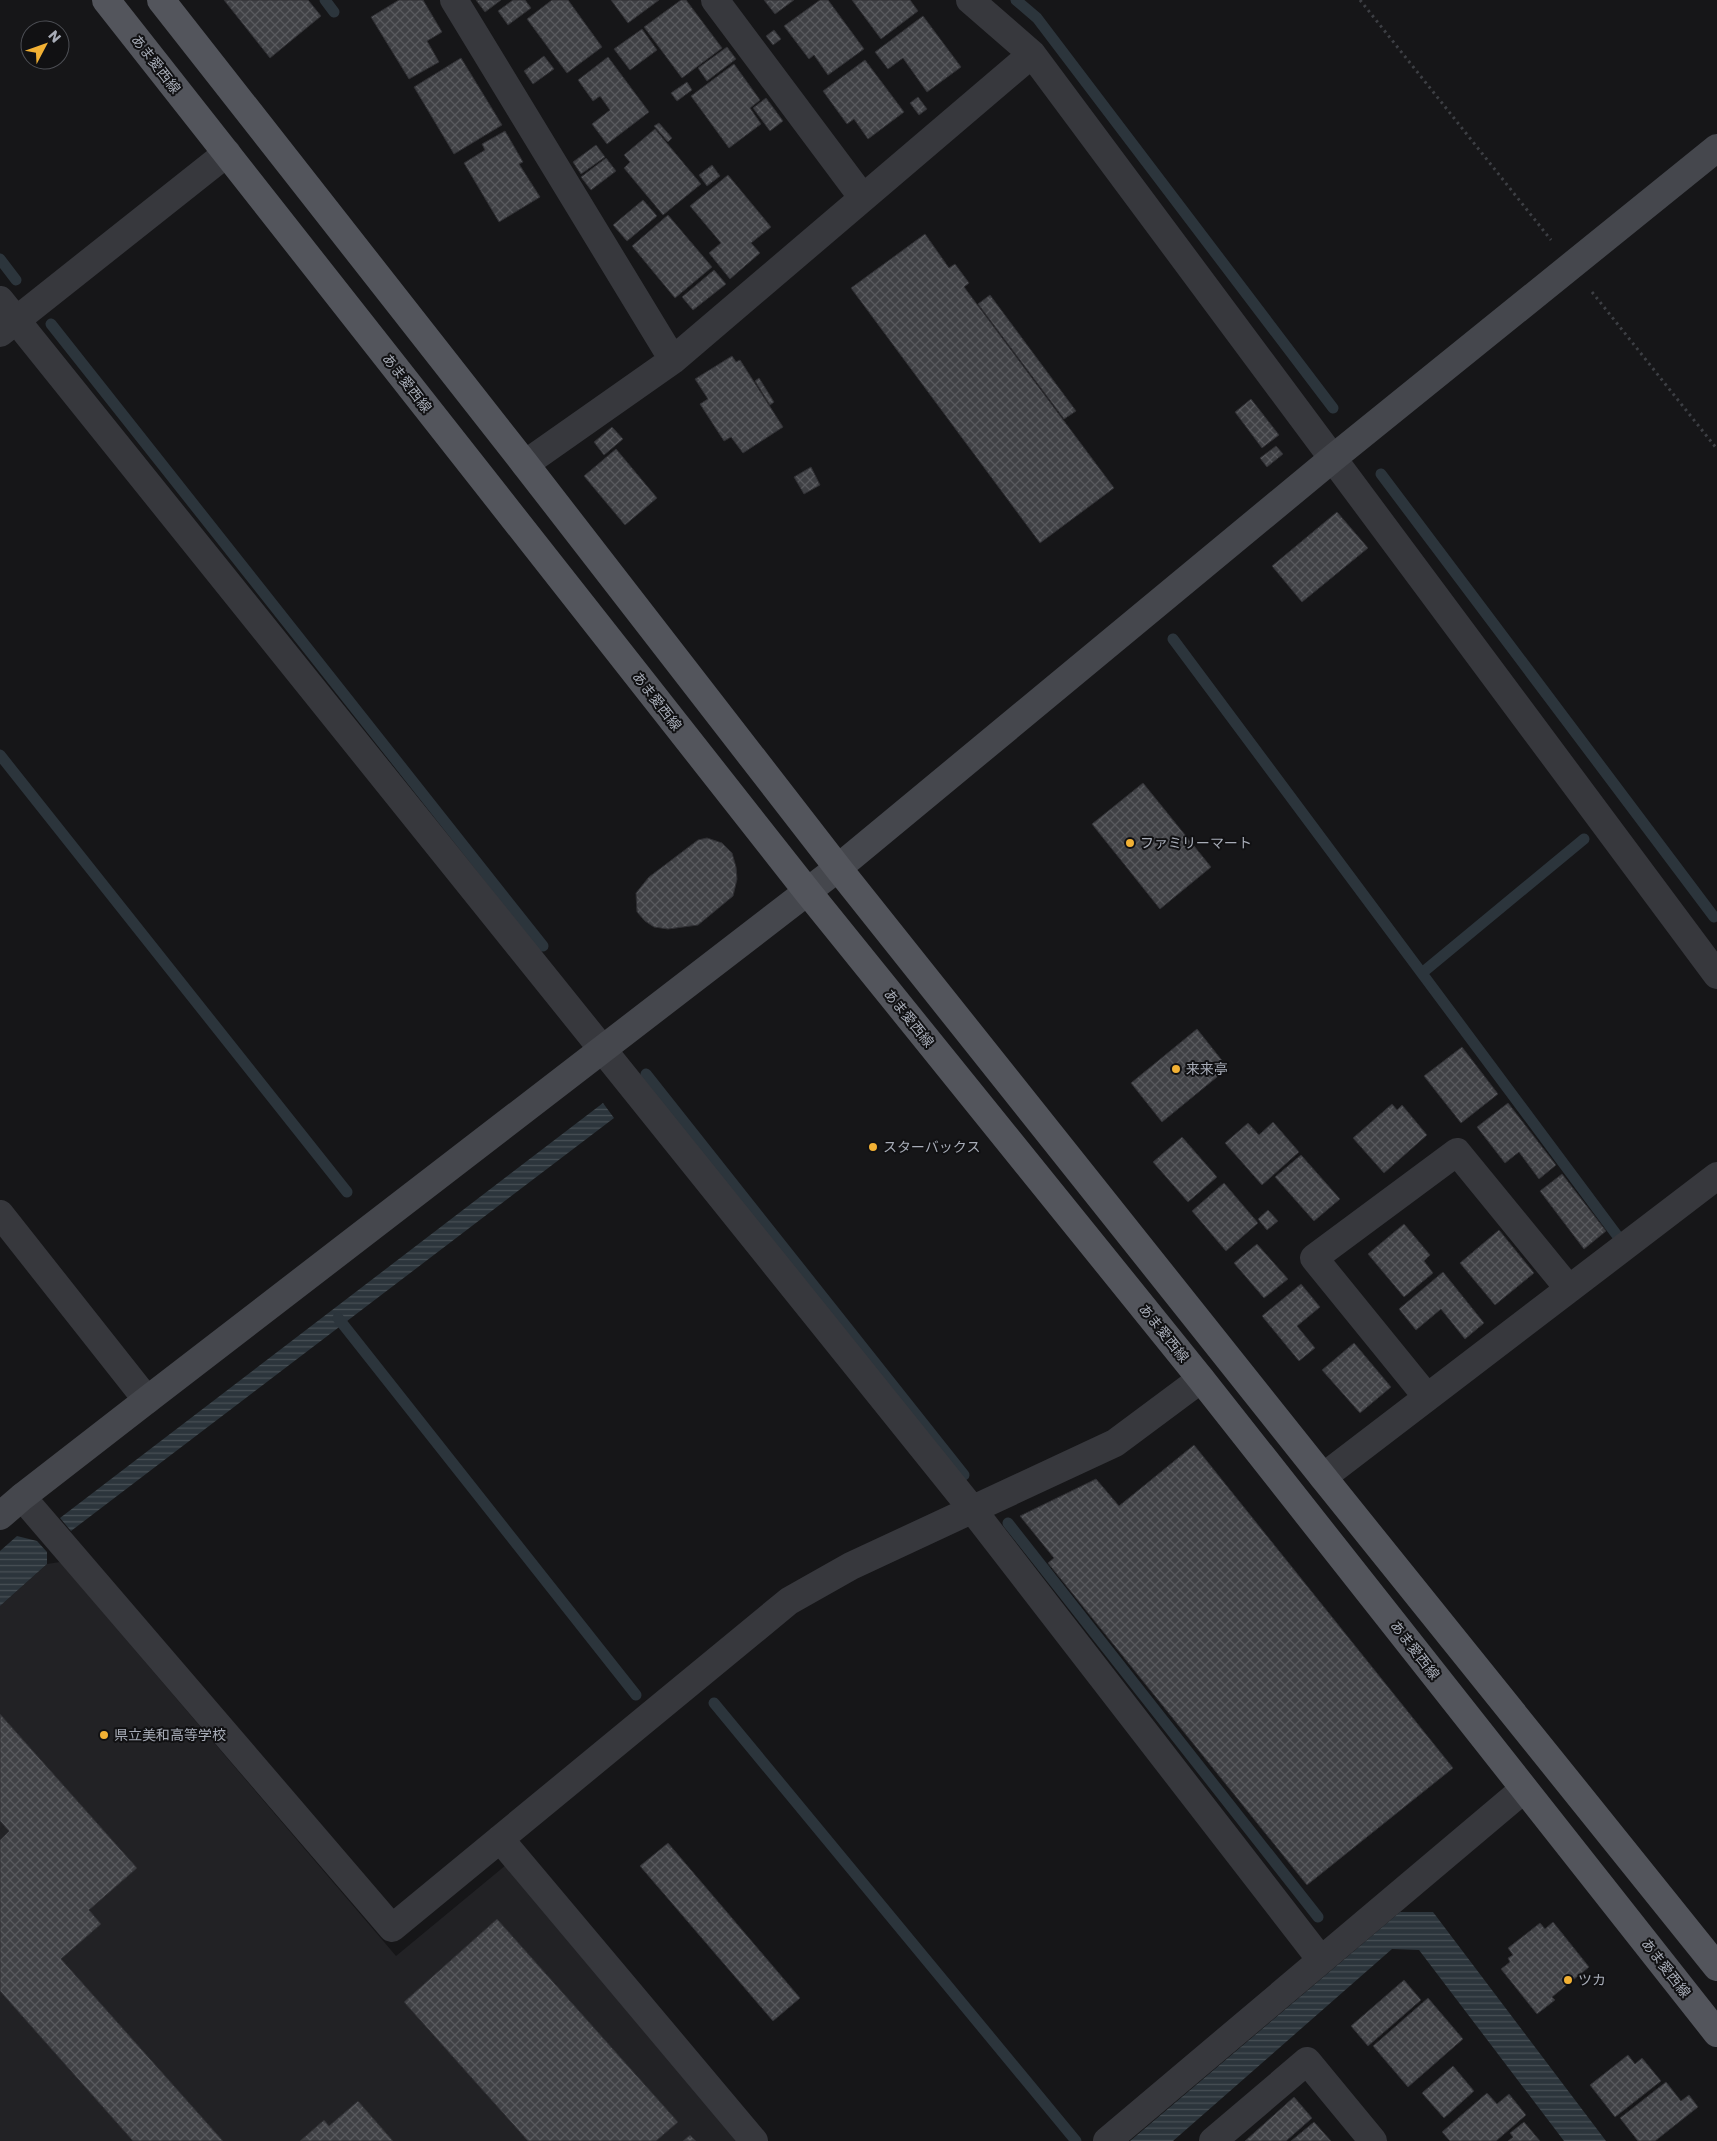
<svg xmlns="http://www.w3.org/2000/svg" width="1717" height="2141" font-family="Poppins,'Noto Sans JP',sans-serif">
	<defs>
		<pattern id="water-rules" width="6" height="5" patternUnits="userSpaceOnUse" patternTransform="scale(1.25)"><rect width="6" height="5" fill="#2c353c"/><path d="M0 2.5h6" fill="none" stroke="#485056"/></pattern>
		<pattern id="building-cross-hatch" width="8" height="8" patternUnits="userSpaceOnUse" patternTransform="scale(1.25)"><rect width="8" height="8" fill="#404145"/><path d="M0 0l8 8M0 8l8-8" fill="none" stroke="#595a5e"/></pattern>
	</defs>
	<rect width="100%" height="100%" fill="#161618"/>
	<path fill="#222225" d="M 60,1562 L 396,1956 L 506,1865 L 740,2141 L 0,2141 L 0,1606 L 47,1564 Z"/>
	<path fill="url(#water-rules)" d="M 603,1103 L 614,1118 L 71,1531 L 60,1518 Z
		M 17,1536 L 37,1541 L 47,1552 L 47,1564 L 0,1606 L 0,1551 Z
		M 1400,1912 L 1433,1912 L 1606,2141 L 1564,2141 L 1419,1950 L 1392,1949 L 1173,2141 L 1130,2141 Z"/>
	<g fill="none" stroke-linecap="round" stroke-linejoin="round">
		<path stroke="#2c353c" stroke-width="11" d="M 325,0 L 334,12
			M 1016,0 L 1037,18 L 1333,408
			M 0,259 L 16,280
			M 51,324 L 543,946
			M 1381,474 L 1714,917
			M 1173,639 L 1619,1238
			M 0,755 L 347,1192
			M 1422,973 L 1584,839
			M 646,1074 L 964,1475
			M 338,1318 L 636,1695
			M 1008,1523 L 1318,1917
			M 714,1703 L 1076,2141"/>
	</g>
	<path fill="url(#building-cross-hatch)" stroke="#303034" d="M 224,0 L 308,0 L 321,16 L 270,58 Z
		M 399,0 L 423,0 L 442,32 L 427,41 L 439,62 L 409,79 L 371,17 Z
		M 476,0 L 501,0 L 485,12 Z
		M 513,0 L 525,0 L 531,8 L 508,25 L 498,11 Z
		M 552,0 L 568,0 L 602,47 L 567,73 L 527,19 Z
		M 611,0 L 659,0 L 628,23 Z
		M 681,0 L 686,0 L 722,48 L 682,78 L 644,27 Z
		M 764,0 L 794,0 L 775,14 Z
		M 820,0 L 828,0 L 864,49 L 828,75 L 814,55 L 809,59 L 784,26 Z
		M 852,0 L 910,0 L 918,11 L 881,39 Z
		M 923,16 L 961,67 L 927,92 L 903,58 L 888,69 L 875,52 Z
		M 642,29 L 657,50 L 630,70 L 614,49 Z
		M 774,30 L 781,39 L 773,45 L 766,36 Z
		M 727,47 L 736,59 L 707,81 L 698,68 Z
		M 544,56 L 554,69 L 533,84 L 524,71 Z
		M 608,57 L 649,112 L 607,144 L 592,124 L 610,110 L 600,96 L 593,101 L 578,80 Z
		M 461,58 L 502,125 L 454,154 L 414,87 Z
		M 865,60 L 904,112 L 868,139 L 854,119 L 847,124 L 823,91 Z
		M 734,64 L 760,100 L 750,108 L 761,124 L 729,148 L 691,96 Z
		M 687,82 L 692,90 L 677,101 L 671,93 Z
		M 918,97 L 927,109 L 919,115 L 910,103 Z
		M 766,98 L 783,121 L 770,131 L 753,108 Z
		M 659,123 L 672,138 L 668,142 L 654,126 Z
		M 655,129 L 701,184 L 663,215 L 624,168 L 630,162 L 624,155 Z
		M 505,131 L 523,162 L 519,164 L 540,197 L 499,222 L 464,163 L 485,150 L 482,144 Z
		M 596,145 L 605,157 L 581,174 L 573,162 Z
		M 606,158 L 616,171 L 591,190 L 581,177 Z
		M 712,165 L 720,176 L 707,186 L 699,175 Z
		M 728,175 L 771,227 L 751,243 L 760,253 L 730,279 L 709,253 L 721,243 L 690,206 Z
		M 643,200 L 657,216 L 627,241 L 613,225 Z
		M 668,215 L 712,267 L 675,298 L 632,246 Z
		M 925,234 L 949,268 L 955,264 L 969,283 L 964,287 L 1114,488 L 1040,543 L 851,288 Z
		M 714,270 L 726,284 L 693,310 L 682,297 Z
		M 990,295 L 1076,411 L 1064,419 L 978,304 Z
		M 732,356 L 736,362 L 740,360 L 783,427 L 743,453 L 731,437 L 724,441 L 700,404 L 708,399 L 695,379 Z
		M 759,378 L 774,402 L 770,405 L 755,381 Z
		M 1251,399 L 1279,435 L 1262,448 L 1235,412 Z
		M 612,427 L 623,439 L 604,455 L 594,442 Z
		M 1276,446 L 1283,454 L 1267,467 L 1260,458 Z
		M 616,449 L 657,498 L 625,525 L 584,476 Z
		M 811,467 L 820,485 L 804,494 L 794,477 Z
		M 1337,512 L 1368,548 L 1302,602 L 1272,566 Z
		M 1143,783 L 1211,867 L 1160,909 L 1092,824 Z
		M 707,838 L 722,843 L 732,853 L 736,867 L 737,879 L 733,896 L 698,925 L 668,929 L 654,927 L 645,921 L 637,912 L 636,893 L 649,877 L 698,840 Z
		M 1197,1029 L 1228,1068 L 1162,1122 L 1131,1083 Z
		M 1462,1047 L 1498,1094 L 1461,1123 L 1424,1076 Z
		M 1508,1103 L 1556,1165 L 1539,1179 L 1519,1152 L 1505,1163 L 1477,1127 Z
		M 1392,1104 L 1397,1110 L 1402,1105 L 1427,1135 L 1384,1173 L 1353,1138 Z
		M 1273,1122 L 1299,1152 L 1262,1185 L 1225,1143 L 1248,1123 L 1259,1135 Z
		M 1182,1137 L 1217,1177 L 1188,1202 L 1153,1162 Z
		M 1301,1155 L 1340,1199 L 1314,1221 L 1275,1177 Z
		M 1562,1174 L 1606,1231 L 1584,1249 L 1540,1191 Z
		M 1224,1183 L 1258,1223 L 1226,1251 L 1192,1211 Z
		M 1268,1210 L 1278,1221 L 1267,1230 L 1258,1219 Z
		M 1404,1224 L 1430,1255 L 1424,1261 L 1433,1273 L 1404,1297 L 1368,1254 Z
		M 1499,1230 L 1534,1273 L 1495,1305 L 1460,1263 Z
		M 1257,1244 L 1288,1279 L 1264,1298 L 1234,1263 Z
		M 1443,1272 L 1484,1323 L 1465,1339 L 1441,1309 L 1416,1330 L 1399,1309 Z
		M 1301,1284 L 1320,1307 L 1297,1326 L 1315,1348 L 1299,1361 L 1262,1316 Z
		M 1354,1343 L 1391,1387 L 1360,1413 L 1322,1370 Z
		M 1194,1445 L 1453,1768 L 1307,1885 L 1048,1563 L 1054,1558 L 1020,1516 L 1096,1479 L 1119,1506 Z
		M 0,1714 L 137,1868 L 89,1910 L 101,1924 L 61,1959 L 223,2141 L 133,2141 L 0,1991 L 0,1840 L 9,1831 L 0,1821 Z
		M 668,1843 L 800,1998 L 773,2021 L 640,1866 Z
		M 497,1919 L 678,2122 L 656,2141 L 528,2141 L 404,2002 Z
		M 1553,1922 L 1589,1967 L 1552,1997 L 1555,2000 L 1537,2014 L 1501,1969 L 1510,1962 L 1508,1958 L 1513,1955 L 1508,1948 L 1540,1923 L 1545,1929 Z
		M 1404,1980 L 1421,2000 L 1368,2046 L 1351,2026 Z
		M 1428,1998 L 1463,2039 L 1408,2087 L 1373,2046 Z
		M 1628,2055 L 1635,2064 L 1642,2058 L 1661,2081 L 1615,2117 L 1590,2085 Z
		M 1453,2066 L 1474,2091 L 1444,2118 L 1422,2093 Z
		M 1666,2082 L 1681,2101 L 1689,2095 L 1698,2107 L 1655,2141 L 1638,2141 L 1620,2118 Z
		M 1487,2093 L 1497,2104 L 1509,2094 L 1526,2115 L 1496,2141 L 1450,2141 L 1442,2132 Z
		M 1294,2097 L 1312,2118 L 1286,2141 L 1245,2141 Z
		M 358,2101 L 393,2141 L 300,2141 L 324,2120 L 329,2126 Z
		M 1314,2122 L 1331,2141 L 1291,2141 Z
		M 1524,2122 L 1540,2141 L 1508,2141 L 1513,2137 L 1510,2133 Z
		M 690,2135 L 696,2141 L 683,2141 Z"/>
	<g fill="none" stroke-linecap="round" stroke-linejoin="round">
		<path stroke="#3d3f44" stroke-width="3" stroke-dasharray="2.5 4" stroke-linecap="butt" d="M 1360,0 L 1551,240
			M 1592,292 L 1717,449"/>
		<path stroke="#37383d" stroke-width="28" d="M 454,0 L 673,360
			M 715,0 L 863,198
			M 970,0 L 1032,54 L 1717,975
			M 0,300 L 972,1509 L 1321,1960
			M 0,333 L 227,153
			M 525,464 L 673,360 L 1032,54
			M 0,1214 L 147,1400
			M 1427,1397 L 1314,1258 L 1457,1152 L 1569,1289
			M 1323,1477 L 1717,1176
			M 22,1497 L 392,1928 L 789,1601 L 851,1566 L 1115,1443 L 1201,1379
			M 500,1839 L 754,2141
			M 1107,2141 L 1524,1789
			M 1213,2141 L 1307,2061 L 1373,2141"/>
		<path stroke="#45474d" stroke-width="28" d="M 0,1516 L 22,1497 L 147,1400 L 838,868 L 1332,459 L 1717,148"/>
		<path stroke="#53555c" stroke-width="28" d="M 106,0 L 807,891 L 1201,1379 L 1717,2033
			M 161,0 L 525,464 L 838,868 L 1323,1477 L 1717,1967"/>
	</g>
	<g fill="#f2b134" stroke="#111113" stroke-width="2">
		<circle cx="1130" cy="843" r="5"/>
		<circle cx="1176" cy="1069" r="5"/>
		<circle cx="873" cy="1147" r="5"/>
		<circle cx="104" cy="1735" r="5"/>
		<circle cx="1568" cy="1980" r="5"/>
	</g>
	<g text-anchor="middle" stroke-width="4" stroke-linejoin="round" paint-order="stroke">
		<g font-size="14" fill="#a8adb8" stroke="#111113">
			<text transform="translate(156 64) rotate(52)" y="5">あま愛西線</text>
			<text transform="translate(407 383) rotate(52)" y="5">あま愛西線</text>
			<text transform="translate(657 701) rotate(52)" y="5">あま愛西線</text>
			<text transform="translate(909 1018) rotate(51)" y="5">あま愛西線</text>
			<text transform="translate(1164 1333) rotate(51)" y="5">あま愛西線</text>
			<text transform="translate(1415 1650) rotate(52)" y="5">あま愛西線</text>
			<text transform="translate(1666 1968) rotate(52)" y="5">あま愛西線</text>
		</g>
		<g font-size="14" fill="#a8adb8" stroke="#111113" text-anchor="start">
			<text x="1140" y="848">ファミリーマート</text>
			<text x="1186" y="1074">来来亭</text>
			<text x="883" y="1152">スターバックス</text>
			<text x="114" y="1740">県立美和高等学校</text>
			<text x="1578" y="1985">ツカ</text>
		</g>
	</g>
	<g transform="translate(45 45) rotate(49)"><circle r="24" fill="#111113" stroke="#4d4f55"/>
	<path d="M0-4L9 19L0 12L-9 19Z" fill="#f2b134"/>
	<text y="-8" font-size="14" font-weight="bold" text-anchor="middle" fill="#a8adb8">N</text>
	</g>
</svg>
